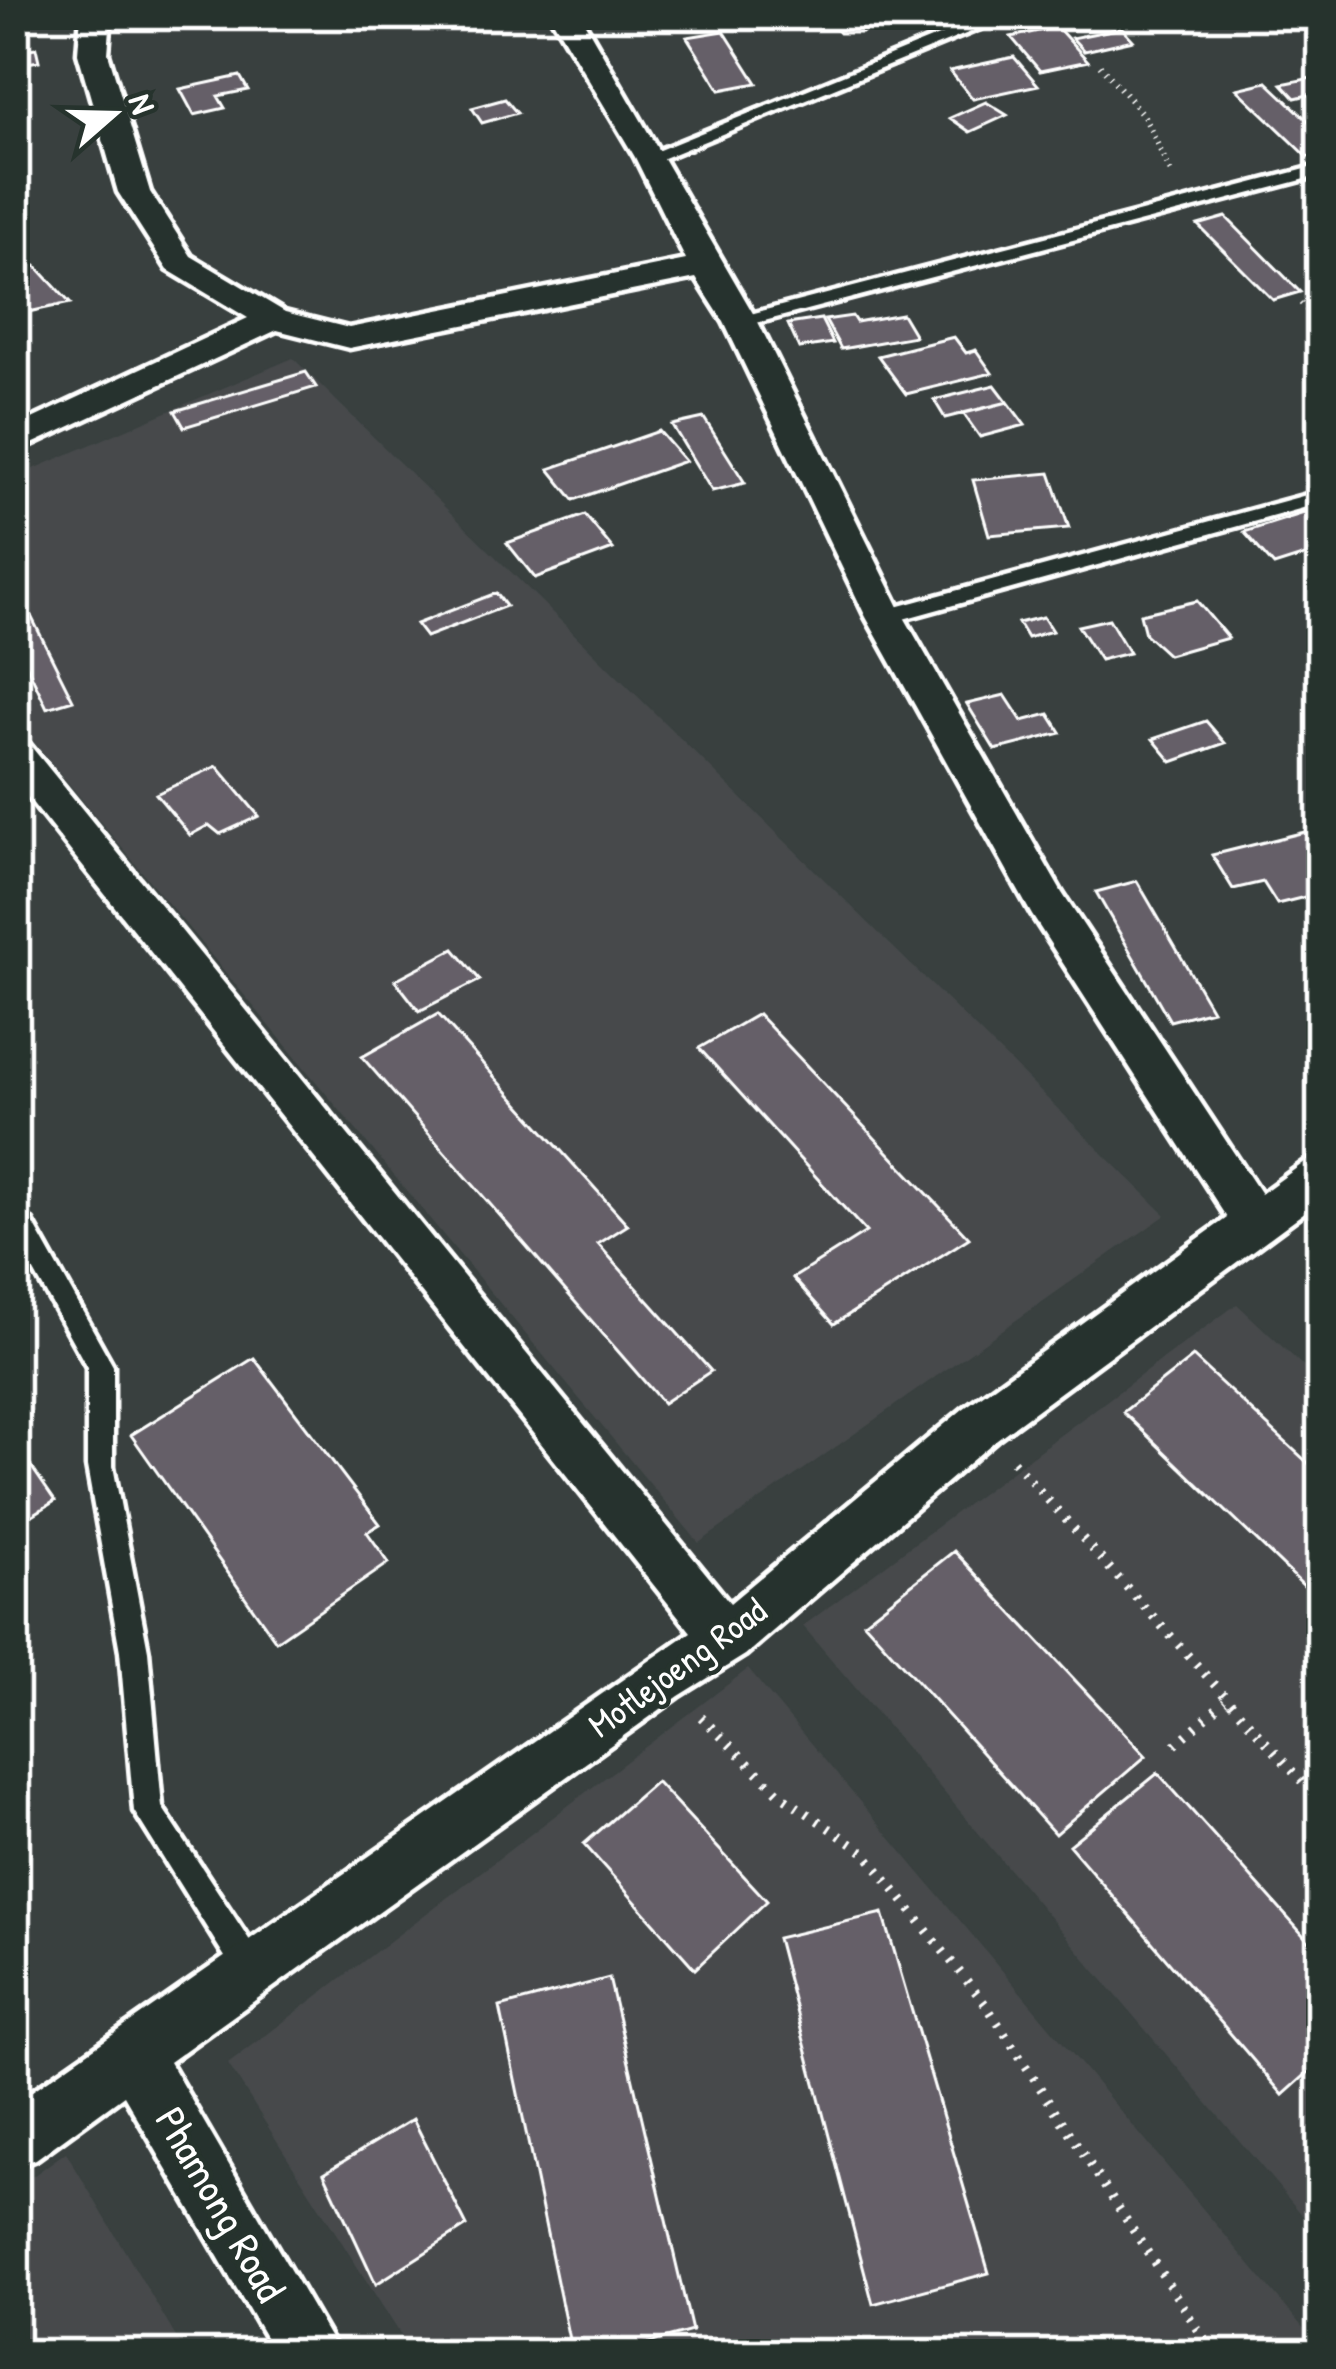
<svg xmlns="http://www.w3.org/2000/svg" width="1336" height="2369" font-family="'Patrick Hand',sans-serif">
	<rect width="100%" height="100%" fill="#39403f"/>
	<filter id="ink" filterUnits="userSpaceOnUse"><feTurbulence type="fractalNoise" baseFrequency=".00833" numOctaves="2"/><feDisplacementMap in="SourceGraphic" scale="24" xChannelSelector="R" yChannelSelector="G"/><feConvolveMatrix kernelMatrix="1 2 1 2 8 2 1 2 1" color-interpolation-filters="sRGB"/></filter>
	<g filter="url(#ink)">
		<path fill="#46494b" d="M 293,358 L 1166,1215 L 699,1543 L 15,719 L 15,477 Z
			M 1237,1304 L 1321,1383 L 1321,2237 L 803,1626 Z
			M 748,1669 L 1321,2349 L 1321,2354 L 413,2354 L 228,2064 Z
			M 66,2152 L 186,2354 L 15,2354 L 15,2189 Z"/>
		<path fill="#655f68" stroke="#fff" stroke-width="3" d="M 837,15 L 859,15 L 869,25 L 862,33 L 839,33 L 830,22 Z
			M 1057,27 L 1088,61 L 1040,71 L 1011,37 Z
			M 1122,28 L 1133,40 L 1084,51 L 1072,38 Z
			M 724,31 L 757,83 L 720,90 L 687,37 Z
			M 36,48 L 39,61 L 15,65 L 15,51 Z
			M 1014,57 L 1038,85 L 973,99 L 950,71 Z
			M 240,76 L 248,90 L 218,96 L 225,108 L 194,115 L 180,89 Z
			M 1321,76 L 1321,92 L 1295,98 L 1282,84 Z
			M 1267,82 L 1321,133 L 1321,153 L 1308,157 L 1237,89 Z
			M 505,99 L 517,113 L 482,123 L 472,108 Z
			M 986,102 L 1007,115 L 970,132 L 950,118 Z
			M 1226,217 L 1300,292 L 1273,300 L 1198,225 Z
			M 36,266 L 70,303 L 15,315 L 15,275 Z
			M 902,314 L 915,336 L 841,349 L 825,320 L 852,316 L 856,322 Z
			M 821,319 L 833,343 L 799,348 L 788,324 Z
			M 954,337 L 966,353 L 976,350 L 992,373 L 906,394 L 878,356 Z
			M 306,372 L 316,387 L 184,427 L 175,411 Z
			M 995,385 L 1008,402 L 945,418 L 934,400 Z
			M 1008,402 L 1025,425 L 980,437 L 963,413 Z
			M 704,418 L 745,483 L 712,491 L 672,425 Z
			M 659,431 L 685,461 L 574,500 L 549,469 Z
			M 1050,473 L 1069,528 L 989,535 L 973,480 Z
			M 1320,508 L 1321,551 L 1274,566 L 1244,532 Z
			M 585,515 L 613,549 L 535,578 L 507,543 Z
			M 496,593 L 506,606 L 426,637 L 416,624 Z
			M 21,596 L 73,700 L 47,708 L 15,641 L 15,597 Z
			M 1197,601 L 1228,638 L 1168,655 L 1145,634 L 1140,614 Z
			M 1043,617 L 1052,631 L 1027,638 L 1018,623 Z
			M 1109,619 L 1129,653 L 1100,660 L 1078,626 Z
			M 1005,695 L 1022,721 L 1049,714 L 1061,733 L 995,750 L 967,704 Z
			M 1206,721 L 1225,743 L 1172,762 L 1153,739 Z
			M 217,766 L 259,816 L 220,834 L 209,825 L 190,835 L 156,794 Z
			M 1321,828 L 1321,893 L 1277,904 L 1263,882 L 1233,889 L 1212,855 Z
			M 1137,881 L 1212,1010 L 1170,1021 L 1096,892 Z
			M 454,949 L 480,980 L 419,1011 L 395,980 Z
			M 438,1014 L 628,1225 L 598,1244 L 711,1371 L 663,1403 L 362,1057 Z
			M 758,1014 L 969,1238 L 834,1324 L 793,1278 L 866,1232 L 699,1048 Z
			M 1193,1357 L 1321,1475 L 1321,1578 L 1308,1590 L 1123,1412 Z
			M 254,1358 L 380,1524 L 367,1532 L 389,1563 L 276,1641 L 131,1435 Z
			M 15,1443 L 55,1501 L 15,1526 Z
			M 954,1551 L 1146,1756 L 1055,1834 L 864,1622 Z
			M 1158,1773 L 1321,1955 L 1321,2061 L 1283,2095 L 1069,1845 Z
			M 656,1781 L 767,1901 L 695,1969 L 584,1844 Z
			M 883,1913 L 989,2273 L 873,2304 L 777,1938 Z
			M 609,1978 L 692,2331 L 610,2354 L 572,2354 L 500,2007 Z
			M 413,2119 L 467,2226 L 376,2284 L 324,2173 Z"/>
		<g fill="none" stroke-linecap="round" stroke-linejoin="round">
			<defs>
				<path id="service" d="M 990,15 L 1012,15 L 656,161 L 642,157 Z
					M 1321,165 L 1321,175 L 741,327 L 732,322 L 735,318 Z
					M 1321,491 L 1321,503 L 885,624 L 875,617 L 885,610 Z
					M 15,1217 L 32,1221 L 113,1366 L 113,1466 L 148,1651 L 162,1807 L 262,1959 L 266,1970 L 262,1981 L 251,1985 L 240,1981 L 134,1811 L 120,1651 L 87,1466 L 87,1367 L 15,1237 Z"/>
				<path id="minor" d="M 81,15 L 111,15 L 108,53 L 150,192 L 191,256 L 285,312 L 349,328 L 686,260 L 635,157 L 550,15 L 580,15 L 758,322 L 904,617 L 1062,893 L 1261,1194 L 1305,1162 L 1321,1156 L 1321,1200 L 997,1439 L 745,1655 L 679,1696 L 169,2062 L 339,2354 L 275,2354 L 124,2095 L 36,2159 L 15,2167 L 15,2103 L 691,1632 L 15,781 L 15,740 L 29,744 L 730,1603 L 963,1409 L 1227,1218 L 1032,915 L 866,617 L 724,322 L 696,278 L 349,348 L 277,330 L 15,452 L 15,427 L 248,318 L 168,270 L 118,192 L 78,53 Z"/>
			</defs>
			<use href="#service" stroke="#fff" stroke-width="9"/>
			<use href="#minor" stroke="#fff" stroke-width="9"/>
			<path stroke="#fff" stroke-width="6" stroke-dasharray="1.5 6" stroke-linecap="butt" d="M 1100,65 L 1144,116 L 1173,177
				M 1301,303 L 1321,325"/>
			<path stroke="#fff" stroke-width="9" stroke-dasharray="3 10" stroke-linecap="butt" d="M 1013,1461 L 1321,1803
				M 701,1717 L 782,1796 L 865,1853 L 986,2005 L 1214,2354
				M 1175,1745 L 1225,1701"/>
			<use href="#service" fill="#26332d" fill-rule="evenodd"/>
			<use href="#minor" fill="#26332d" fill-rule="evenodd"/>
		</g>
	</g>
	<g text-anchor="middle" stroke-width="9" stroke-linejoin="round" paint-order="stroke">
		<g font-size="36" fill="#fff" stroke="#26332d">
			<text transform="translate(677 1667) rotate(-36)" y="13">Motlejoeng Road</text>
		</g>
		<g font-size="42" fill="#fff" stroke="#26332d">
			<text transform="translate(221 2204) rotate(60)" y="15">Phamong Road</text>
		</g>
	</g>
	<rect width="1336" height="2369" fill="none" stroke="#26332d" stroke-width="60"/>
	<rect x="30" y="30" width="1276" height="2309" fill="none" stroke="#fff" stroke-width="4.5" filter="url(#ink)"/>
	<g transform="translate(114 114) rotate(70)" stroke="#26332d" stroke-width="9" paint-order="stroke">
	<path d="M0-9L21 45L0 30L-21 45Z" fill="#ffffff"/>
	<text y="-18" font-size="33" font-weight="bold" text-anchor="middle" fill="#ffffff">N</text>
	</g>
</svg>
